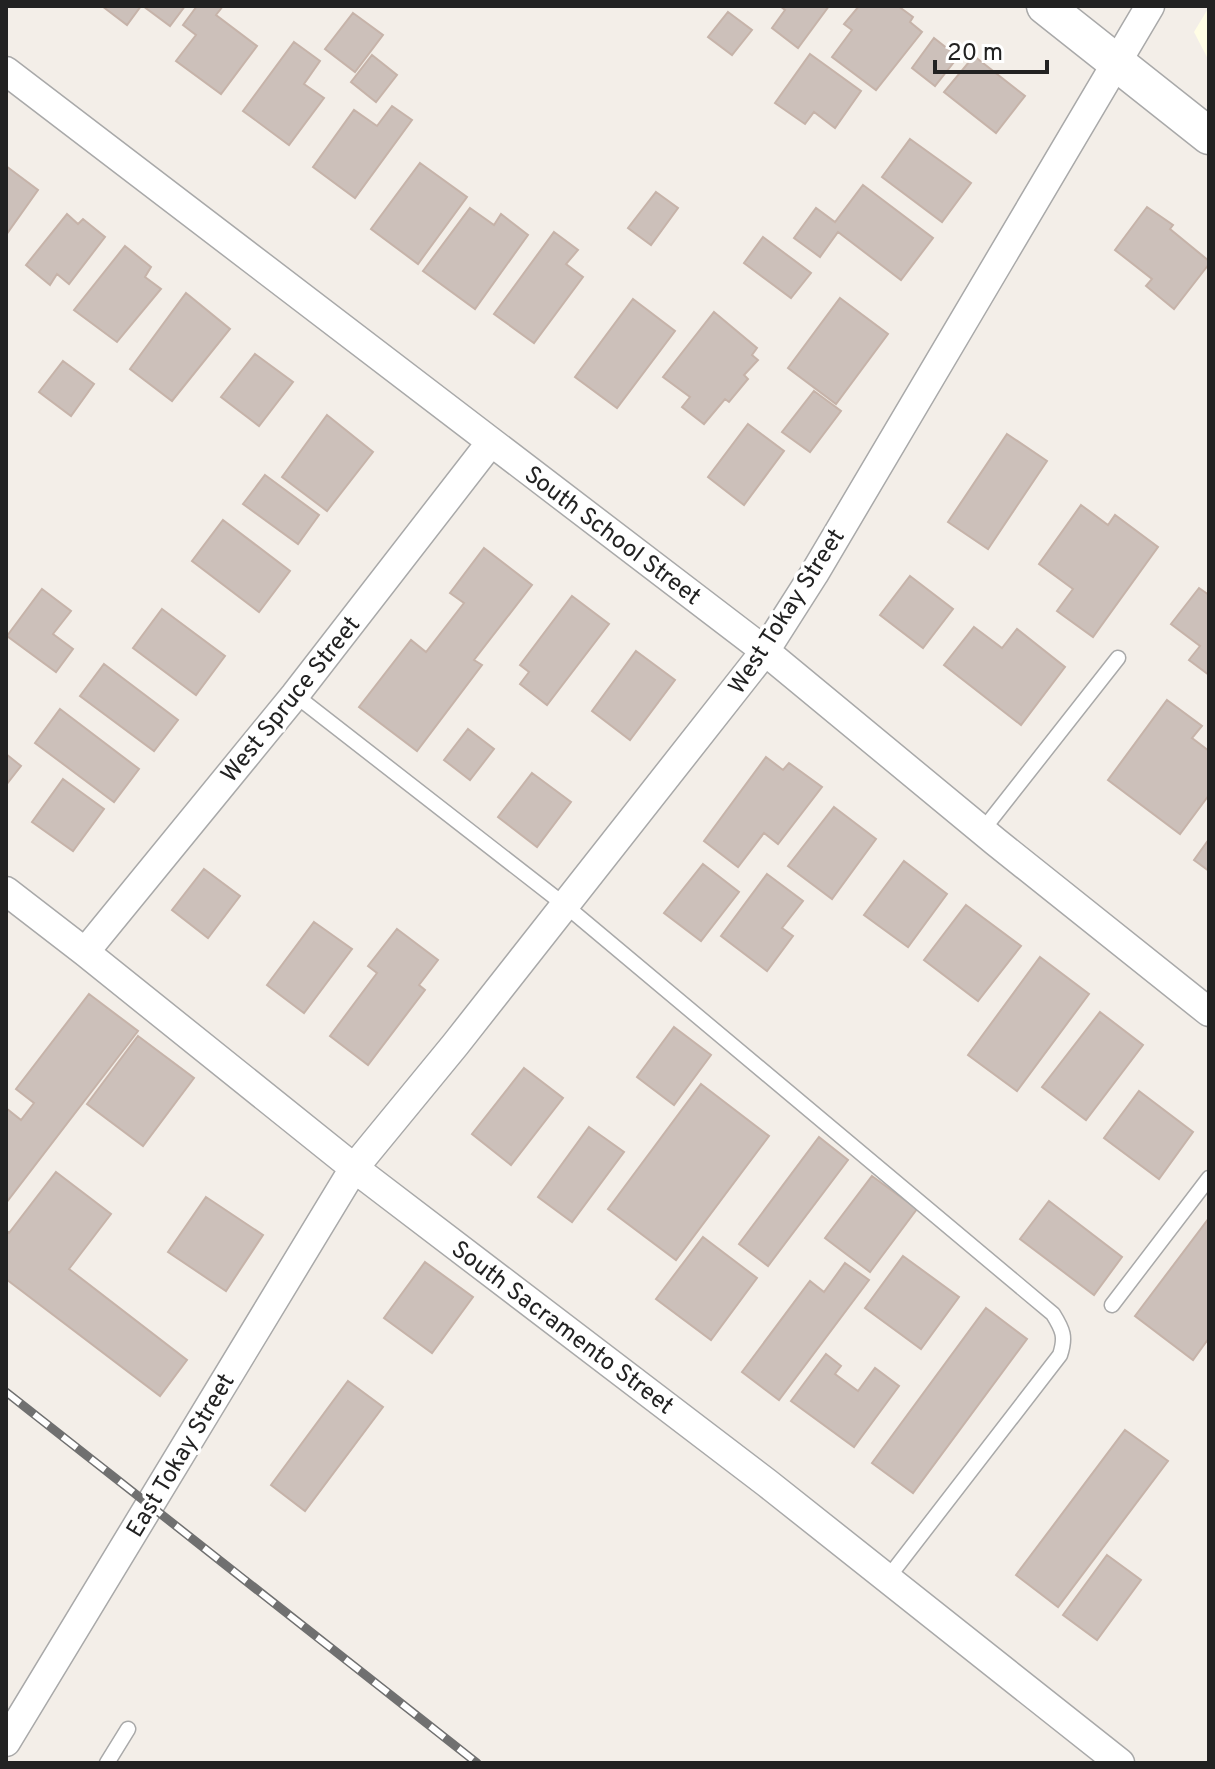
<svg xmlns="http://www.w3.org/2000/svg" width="1215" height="1769" font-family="Overpass,sans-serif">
	<rect width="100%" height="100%" fill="#f3eee8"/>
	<path fill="#fffde5" d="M 1209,7 L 1209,61 L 1194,32 Z"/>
	<path fill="#ccc0ba" stroke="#c6b3a9" stroke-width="2" d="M 102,6 L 141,6 L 127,25 Z
		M 143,6 L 185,6 L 170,26 Z
		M 197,6 L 223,6 L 216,15 L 257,46 L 221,94 L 176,61 L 196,35 L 183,25 Z
		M 780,6 L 829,6 L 798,48 L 772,28 L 785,10 Z
		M 859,6 L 898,6 L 913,17 L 910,22 L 922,32 L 876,90 L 832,57 L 852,30 L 844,24 Z
		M 728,12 L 752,30 L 732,55 L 708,37 Z
		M 353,13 L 383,35 L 355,72 L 325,49 Z
		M 934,38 L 958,57 L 935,86 L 912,68 Z
		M 294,42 L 320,61 L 304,84 L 324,98 L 289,145 L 243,111 Z
		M 810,54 L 861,91 L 835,128 L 814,112 L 805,124 L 775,103 Z
		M 372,55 L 397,75 L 376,102 L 351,82 Z
		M 974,56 L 1025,96 L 996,133 L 944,92 Z
		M 392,106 L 412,120 L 355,198 L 313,167 L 354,110 L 377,126 Z
		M 910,139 L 971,183 L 942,222 L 882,177 Z
		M 420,163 L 467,197 L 418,264 L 371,229 Z
		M 6,166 L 38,190 L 6,235 Z
		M 863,185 L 933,238 L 901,280 L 838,232 L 820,257 L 794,238 L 816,208 L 835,222 Z
		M 656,192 L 678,208 L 651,245 L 628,228 Z
		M 1147,207 L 1173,225 L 1170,229 L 1209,261 L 1209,264 L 1174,309 L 1146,286 L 1152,279 L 1115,250 Z
		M 470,208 L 494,225 L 501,214 L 528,235 L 475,309 L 423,271 Z
		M 67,214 L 78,224 L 83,219 L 105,237 L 69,284 L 57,274 L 50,285 L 26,265 Z
		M 554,232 L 578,250 L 566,264 L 583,277 L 534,343 L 494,314 Z
		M 763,237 L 811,273 L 791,298 L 744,263 Z
		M 125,246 L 151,267 L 145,277 L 161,289 L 117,342 L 74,310 Z
		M 186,293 L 230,329 L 172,401 L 130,369 Z
		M 840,298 L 888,334 L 836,404 L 788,368 Z
		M 633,299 L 675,331 L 617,408 L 575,377 Z
		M 714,312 L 757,348 L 752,355 L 758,360 L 744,375 L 748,379 L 729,402 L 725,399 L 704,424 L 682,407 L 690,397 L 663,377 Z
		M 255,354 L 293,382 L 259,426 L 221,397 Z
		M 63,361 L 94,384 L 71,416 L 39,392 Z
		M 814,391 L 841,411 L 810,452 L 782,432 Z
		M 327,415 L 373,452 L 327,511 L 282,477 Z
		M 748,424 L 784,451 L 744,505 L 708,477 Z
		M 1007,434 L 1047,461 L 988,549 L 948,522 Z
		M 265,475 L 319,515 L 298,544 L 243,504 Z
		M 1081,505 L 1108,525 L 1115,515 L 1158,547 L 1093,637 L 1057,611 L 1073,589 L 1039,564 Z
		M 223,520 L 290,571 L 259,612 L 192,561 Z
		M 484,548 L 532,585 L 474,660 L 482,665 L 417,751 L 359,707 L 411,640 L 426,652 L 464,603 L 450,593 Z
		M 910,576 L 953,609 L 923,648 L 880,615 Z
		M 1199,588 L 1209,595 L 1209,675 L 1189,660 L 1200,646 L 1171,624 Z
		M 42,589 L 71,611 L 53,634 L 73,649 L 56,672 L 7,636 Z
		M 572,596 L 609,624 L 547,705 L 520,684 L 529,672 L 520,665 Z
		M 162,609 L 225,656 L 196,695 L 133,648 Z
		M 974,627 L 1002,648 L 1017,629 L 1065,667 L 1021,725 L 944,665 Z
		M 636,651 L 675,680 L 630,740 L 592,711 Z
		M 104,664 L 178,720 L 154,751 L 80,696 Z
		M 1167,700 L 1202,726 L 1192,738 L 1209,751 L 1209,795 L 1180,834 L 1108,780 Z
		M 60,709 L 139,769 L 114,802 L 35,743 Z
		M 468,729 L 494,749 L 470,780 L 444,760 Z
		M 6,754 L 21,766 L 6,785 Z
		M 766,757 L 783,770 L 789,763 L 822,787 L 778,844 L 764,833 L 738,867 L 704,841 Z
		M 532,773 L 571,802 L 537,847 L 498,817 Z
		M 63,779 L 104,809 L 73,851 L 32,822 Z
		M 834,807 L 876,839 L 832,899 L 788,866 Z
		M 1209,839 L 1209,871 L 1194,860 Z
		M 904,861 L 947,894 L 908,947 L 864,915 Z
		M 703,864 L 739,892 L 701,941 L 664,913 Z
		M 204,869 L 240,896 L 208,938 L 172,910 Z
		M 767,874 L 803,901 L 782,928 L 793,936 L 767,971 L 721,936 Z
		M 966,905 L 1021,946 L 978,1001 L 924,960 Z
		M 314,922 L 352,949 L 304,1013 L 267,985 Z
		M 397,929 L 438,960 L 419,985 L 425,990 L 368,1065 L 330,1036 L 377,973 L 368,966 Z
		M 1040,957 L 1089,994 L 1017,1091 L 968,1055 Z
		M 89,994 L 138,1031 L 6,1203 L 6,1108 L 21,1120 L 34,1103 L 16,1089 Z
		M 1100,1012 L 1143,1045 L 1086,1120 L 1042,1087 Z
		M 674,1027 L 711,1055 L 674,1105 L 637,1077 Z
		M 138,1036 L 194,1078 L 143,1146 L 87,1104 Z
		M 524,1068 L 563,1098 L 511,1165 L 472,1134 Z
		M 701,1084 L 769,1136 L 676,1260 L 608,1209 Z
		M 1139,1091 L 1193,1132 L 1159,1179 L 1104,1138 Z
		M 589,1127 L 624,1152 L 572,1222 L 538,1197 Z
		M 819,1137 L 848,1160 L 768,1266 L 739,1244 Z
		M 56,1172 L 111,1214 L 69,1269 L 187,1360 L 160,1396 L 6,1279 L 6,1230 L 9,1233 Z
		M 872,1176 L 917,1209 L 870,1272 L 825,1238 Z
		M 206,1197 L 263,1235 L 226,1291 L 168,1252 Z
		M 1049,1201 L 1122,1257 L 1094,1295 L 1020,1239 Z
		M 1209,1218 L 1209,1338 L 1193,1360 L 1135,1316 Z
		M 703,1237 L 757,1278 L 711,1340 L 656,1299 Z
		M 903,1256 L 959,1297 L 921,1349 L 865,1308 Z
		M 425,1262 L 473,1297 L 432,1353 L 384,1318 Z
		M 845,1263 L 869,1280 L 779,1400 L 742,1372 L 810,1281 L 824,1292 Z
		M 986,1308 L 1027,1339 L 913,1493 L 872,1463 Z
		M 826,1354 L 841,1366 L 835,1374 L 858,1391 L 875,1368 L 899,1386 L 854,1447 L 791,1401 Z
		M 348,1381 L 383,1407 L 305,1511 L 271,1485 Z
		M 1125,1430 L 1168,1461 L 1058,1607 L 1016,1575 Z
		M 1107,1555 L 1141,1580 L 1097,1640 L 1063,1615 Z"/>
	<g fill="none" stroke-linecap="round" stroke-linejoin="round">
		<defs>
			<path id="service" d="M 295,695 L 566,906 L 1053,1314 C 1063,1330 1066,1337 1060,1355 L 887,1579
				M 982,831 L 1118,658
				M 1112,1305 L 1209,1178
				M 107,1763 L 128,1729"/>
			<path id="minor" d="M 6,71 L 765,651 L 996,842 L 1209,1012
				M 6,891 L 85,952 L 354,1168 L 767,1483 L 1120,1763
				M 85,952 L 295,695 L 491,442
				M 6,1742 L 354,1168 L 455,1045 L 765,651 L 814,574 L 1150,6"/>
			<path id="tertiary" d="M 1045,6 L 1209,136"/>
		</defs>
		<use href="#service" stroke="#a9a9a9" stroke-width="17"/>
		<use href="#minor" stroke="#a9a9a9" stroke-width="31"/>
		<use href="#tertiary" stroke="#a9a9a9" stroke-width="39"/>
		<use href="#service" stroke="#fff" stroke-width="14"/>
		<use href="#minor" stroke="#fff" stroke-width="28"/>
		<use href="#tertiary" stroke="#fff" stroke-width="36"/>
		<defs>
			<path id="rail" d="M 6,1392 L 477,1763"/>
		</defs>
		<use href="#rail" stroke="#707070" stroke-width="9"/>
		<use href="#rail" stroke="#fff" stroke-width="6" stroke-dasharray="18" stroke-linecap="butt"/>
	</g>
	<g text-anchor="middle" stroke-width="7" stroke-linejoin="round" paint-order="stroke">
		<g font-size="24" fill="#222" stroke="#fff">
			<text transform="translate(613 535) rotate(37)" y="8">South School Street</text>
			<text transform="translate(786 611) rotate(-57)" y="8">West Tokay Street</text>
			<text transform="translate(290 699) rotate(-51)" y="8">West Spruce Street</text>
			<text transform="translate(563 1327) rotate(37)" y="8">South Sacramento Street</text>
			<text transform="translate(180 1455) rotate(-59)" y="8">East Tokay Street</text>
		</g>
	</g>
	<rect width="1215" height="1769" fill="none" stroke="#222222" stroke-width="16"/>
	<path d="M935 60v12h112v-12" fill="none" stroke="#222222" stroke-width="4"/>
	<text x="947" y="60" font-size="24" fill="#222222" stroke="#ffffff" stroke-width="6" paint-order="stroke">20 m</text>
</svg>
